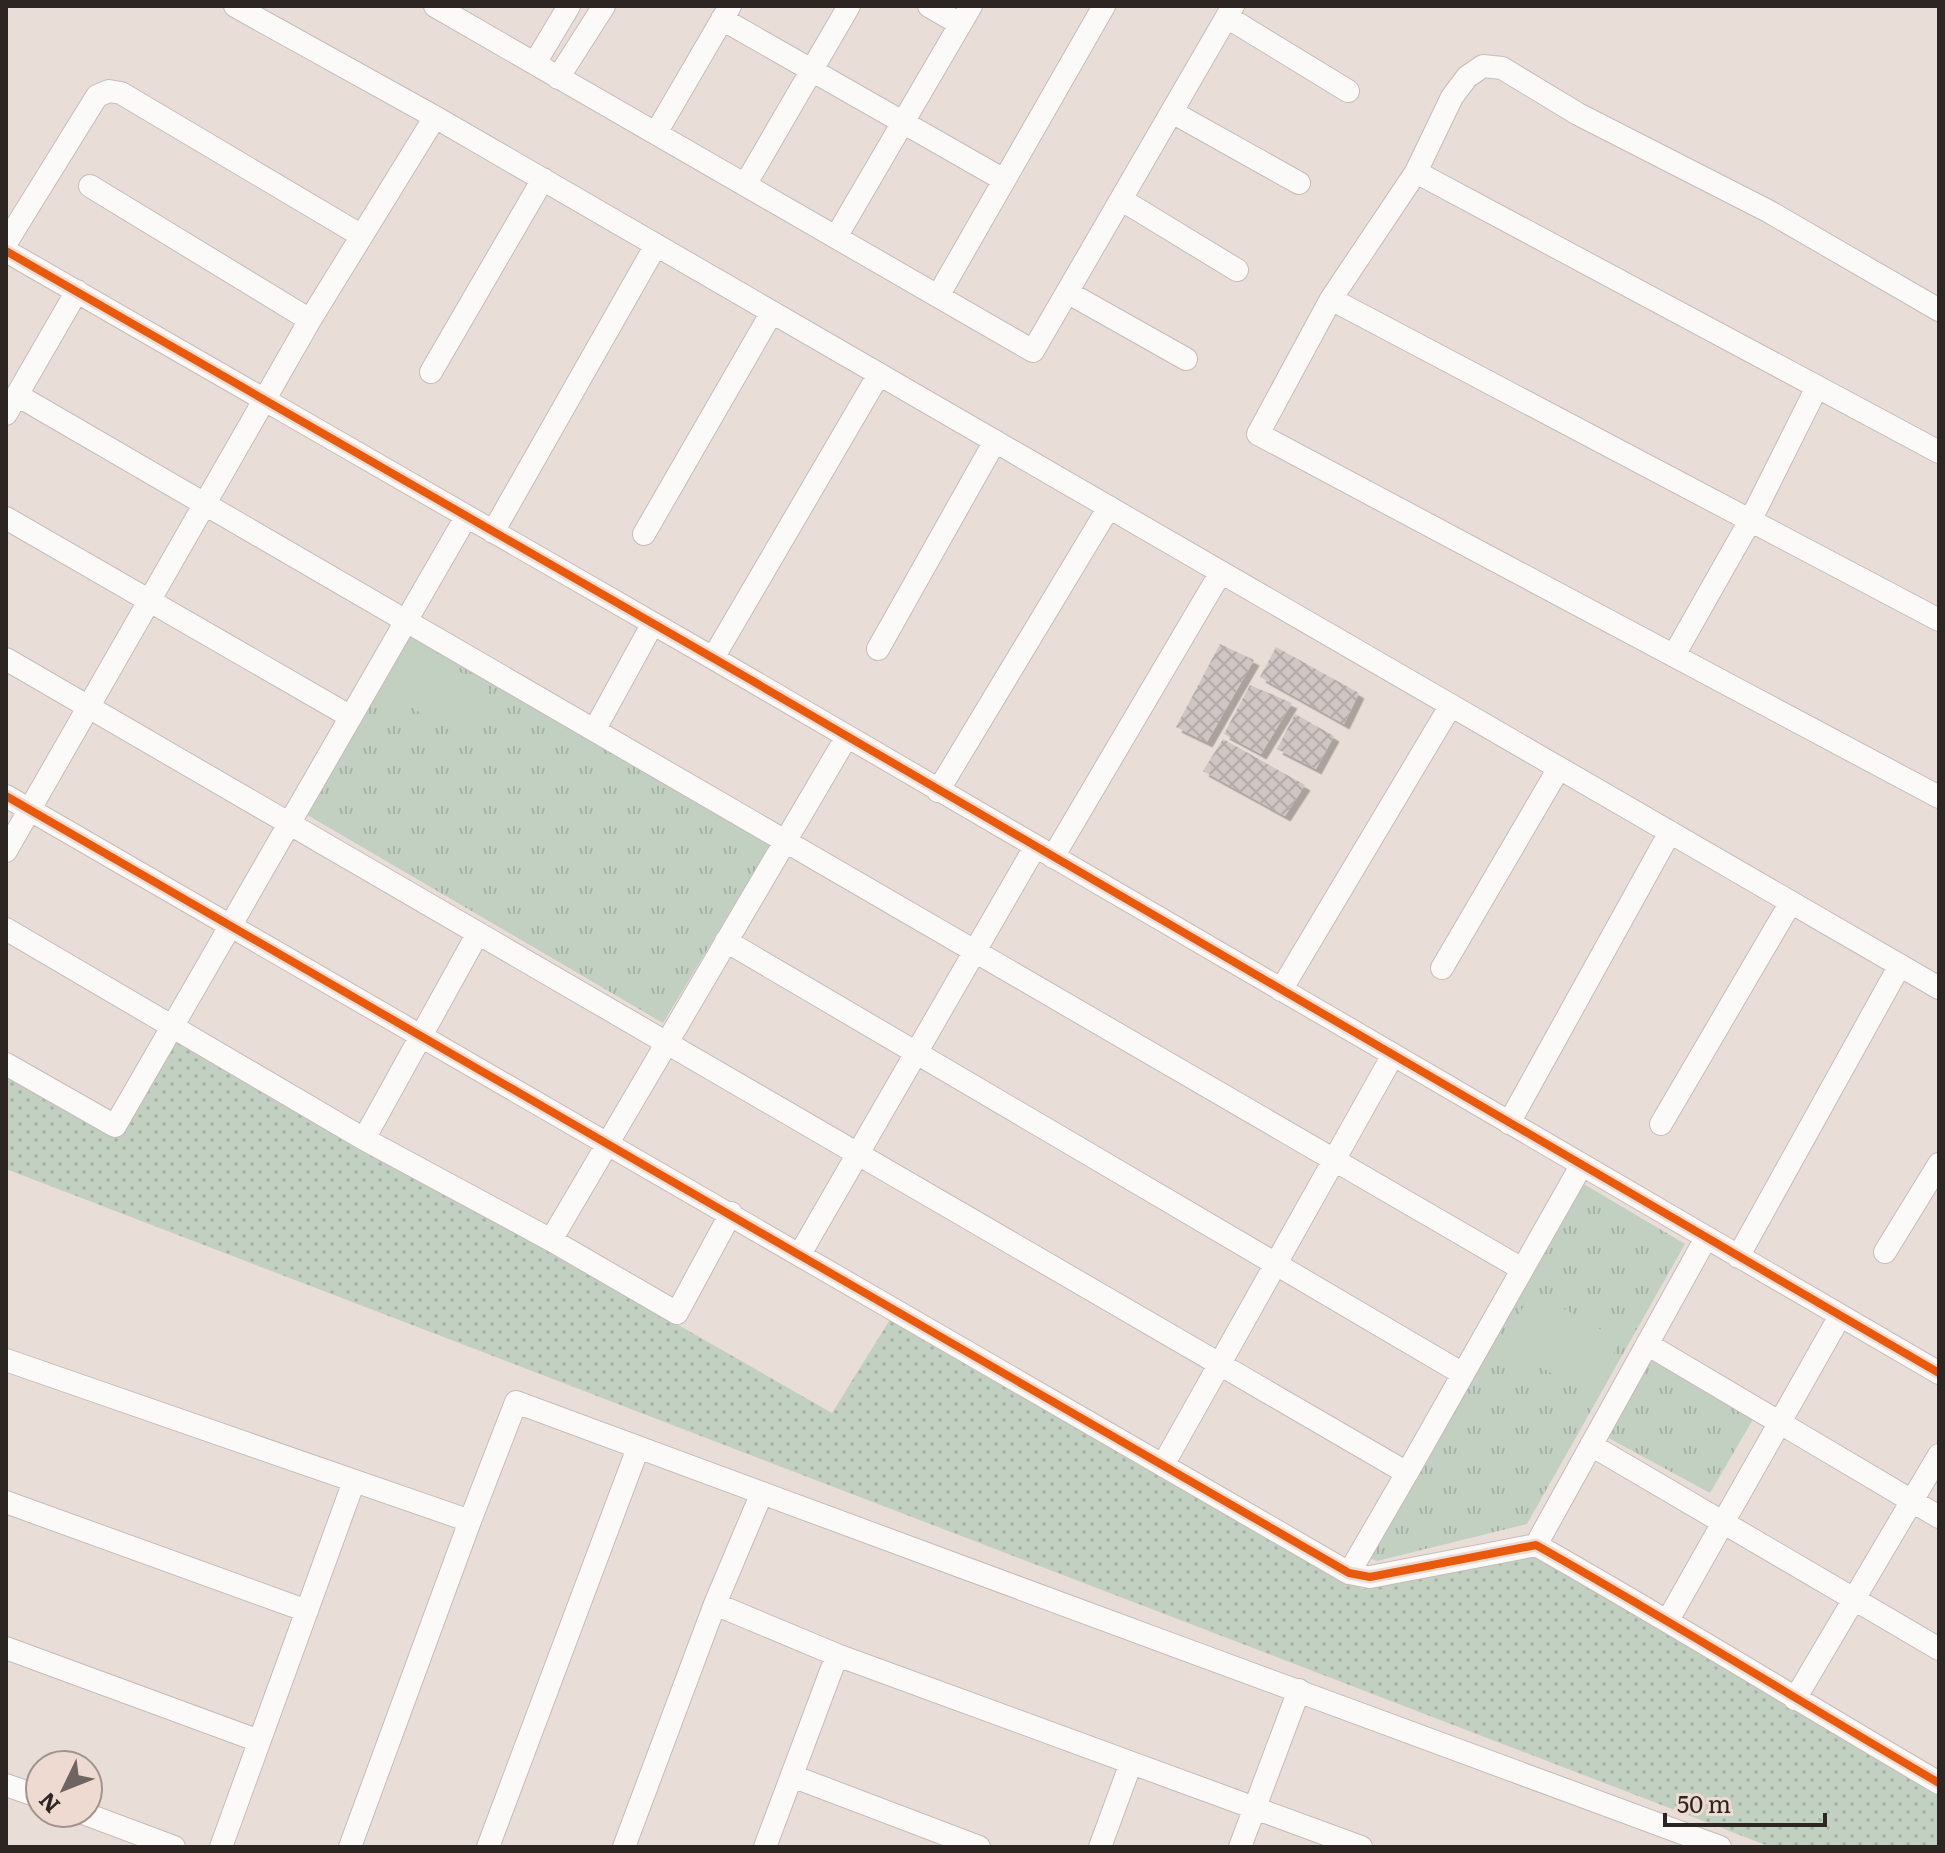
<svg xmlns="http://www.w3.org/2000/svg" width="1945" height="1853" font-family="Literata,serif">
	<defs>
		<pattern id="grass-dots" width="8" height="8" patternUnits="userSpaceOnUse" patternTransform="scale(2)"><rect width="8" height="8" fill="#c1d0c0"/><path d="M2 2h.1M6 6h.1" fill="none" stroke="#a6b2a5" stroke-width="1.8" stroke-linecap="round"/></pattern>
		<pattern id="park-tufts" width="24" height="20" patternUnits="userSpaceOnUse" patternTransform="scale(2)"><rect width="24" height="20" fill="#c1d0c0"/><path d="M3 7l-1-3M5 7V3M7 7l1-3M15 17l-1-3M17 17v-4M19 17l1-3" fill="none" stroke="#a6b2a5"/></pattern>
		<pattern id="building-cross-hatch" width="8" height="8" patternUnits="userSpaceOnUse" patternTransform="scale(2)"><rect width="8" height="8" fill="#cfc6c3"/><path d="M0 0l8 8M0 8l8-8" fill="none" stroke="#b2aaa7"/></pattern>
		<filter id="shadow"><feDropShadow dx="5.5" dy="5.5" stdDeviation="0" flood-color="#0004"/></filter>
	</defs>
	<rect width="100%" height="100%" fill="#e9ddd8"/>
	<path fill="url(#grass-dots)" d="M 173,1036 L 832,1413 L 891,1318 L 1363,1589 L 1525,1548 L 1939,1792 L 1939,1847 L 1771,1847 L 6,1169 L 6,1072 L 116,1137 Z"/>
	<path fill="url(#park-tufts)" d="M 409,635 L 771,844 L 663,1023 L 304,813 Z
		M 1582,1183 L 1685,1244 L 1527,1524 L 1377,1561 L 1368,1558 Z
		M 1652,1356 L 1755,1416 L 1710,1493 L 1605,1436 Z"/>
	<path fill="#c1d0c0" d="M 410,642 L 490,690 L 463,738 L 382,690 Z
		M 1532,1291 L 1621,1341 L 1590,1395 L 1502,1345 Z"/>
	<path fill="url(#building-cross-hatch)" filter="url(#shadow)" d="M 1220,644 L 1254,660 L 1207,742 L 1176,727 Z
		M 1276,647 L 1359,693 L 1344,724 L 1260,677 Z
		M 1250,685 L 1292,703 L 1261,754 L 1224,734 Z
		M 1295,714 L 1334,736 L 1316,769 L 1277,749 Z
		M 1223,739 L 1305,785 L 1285,816 L 1203,771 Z"/>
	<g fill="none" stroke-linecap="round" stroke-linejoin="round">
		<defs>
			<path id="street" d="M 235,6 L 435,117 L 1939,988
				M 435,6 L 1033,351 L 1233,6
				M 929,6 L 960,24
				M 1227,17 L 1348,91
				M 722,19 L 1004,180
				M 535,63 L 569,6
				M 558,78 L 604,6
				M 1172,112 L 1299,183
				M 656,133 L 730,6
				M 1416,172 L 1452,97 L 1467,77 L 1483,66 L 1502,68 L 1578,114 L 1768,211 L 1939,310
				M 745,185 L 849,6
				M 90,186 L 310,320
				M 1122,200 L 1237,270
				M 836,237 L 971,6
				M 6,243 L 97,96 L 109,91 L 121,93 L 362,236
				M 6,251 L 713,658 L 1939,1373
				M 1067,292 L 1186,359
				M 938,296 L 1104,6
				M 1331,299 L 1416,172 L 1939,452
				M 431,372 L 543,179
				M 17,395 L 1522,1269
				M 6,414 L 77,291
				M 6,518 L 351,717
				M 493,532 L 656,245
				M 644,534 L 772,312
				M 1939,620 L 1331,299 L 1258,434 L 1939,797
				M 878,649 L 995,441
				M 1674,655 L 1751,519 L 1817,387
				M 713,658 L 879,374
				M 6,659 L 1407,1473 L 1581,1166
				M 595,729 L 652,625
				M 938,791 L 1109,507
				M 6,796 L 1349,1573 L 1370,1577 L 1536,1545 C 1672,1622 1804,1704 1939,1783
				M 6,851 L 310,320 L 435,117
				M 1053,857 L 1221,572
				M 6,929 L 364,1139 L 551,1240 L 677,1313 L 731,1213
				M 726,941 L 1463,1374
				M 1442,968 L 1559,768
				M 1281,990 L 1451,705
				M 6,1064 L 115,1126 L 466,517
				M 1509,1123 L 1670,832
				M 1661,1124 L 1791,902
				M 364,1139 L 478,933
				M 551,1240 L 846,738
				M 1885,1252 L 1939,1164
				M 800,1254 L 1035,847
				M 1738,1257 L 1900,965
				M 1647,1344 L 1939,1517
				M 6,1360 L 470,1521 L 350,1847
				M 1591,1445 L 1939,1649
				M 1163,1465 L 1393,1055
				M 6,1502 L 307,1611
				M 470,1521 L 516,1402 C 917,1553 1319,1697 1720,1847
				M 1536,1545 L 1706,1238
				M 1349,1573 L 1407,1473
				M 715,1604 L 837,1655 L 1361,1847
				M 1668,1620 L 1840,1316
				M 6,1648 L 259,1741
				M 1795,1699 L 1939,1455
				M 792,1776 L 979,1847
				M 6,1785 L 40,1797
				M 83,1813 L 174,1847
				M 221,1847 L 354,1481
				M 488,1847 L 638,1448
				M 624,1847 L 715,1604 L 761,1495
				M 765,1847 L 837,1655
				M 1100,1847 L 1131,1763
				M 1240,1847 L 1299,1690"/>
		</defs>
		<use href="#street" stroke="#c5bcb9" stroke-width="24"/>
		<use href="#street" stroke="#fcfaf9" stroke-width="22"/>
		<defs>
			<path id="cycleway" d="M 6,251 L 713,658 L 1939,1373
				M 6,796 L 1349,1573 L 1370,1577 L 1536,1545 C 1672,1622 1804,1704 1939,1783"/>
		</defs>
		<use href="#cycleway" stroke="#efdad2" stroke-width="13"/>
		<use href="#cycleway" stroke="#e8590c" stroke-width="8"/>
	</g>
	<rect width="1945" height="1853" fill="none" stroke="#2c2522" stroke-width="16"/>
	<g transform="translate(64 1789) rotate(227)"><circle r="38" fill="#efdad2" stroke="#a1928c" stroke-width="2"/>
	<path d="M0-6L14 30L0 20L-14 30Z" fill="#6e6562"/>
	<text y="-12" font-size="22" font-weight="bold" text-anchor="middle" fill="#2c2522">N</text>
	</g>
	<path d="M1665 1813v12h160v-12" fill="none" stroke="#2c2522" stroke-width="4"/>
	<text x="1677" y="1813" font-size="24" fill="#2c2522" stroke="#efdad2" stroke-width="6" paint-order="stroke">50 m</text>
</svg>
